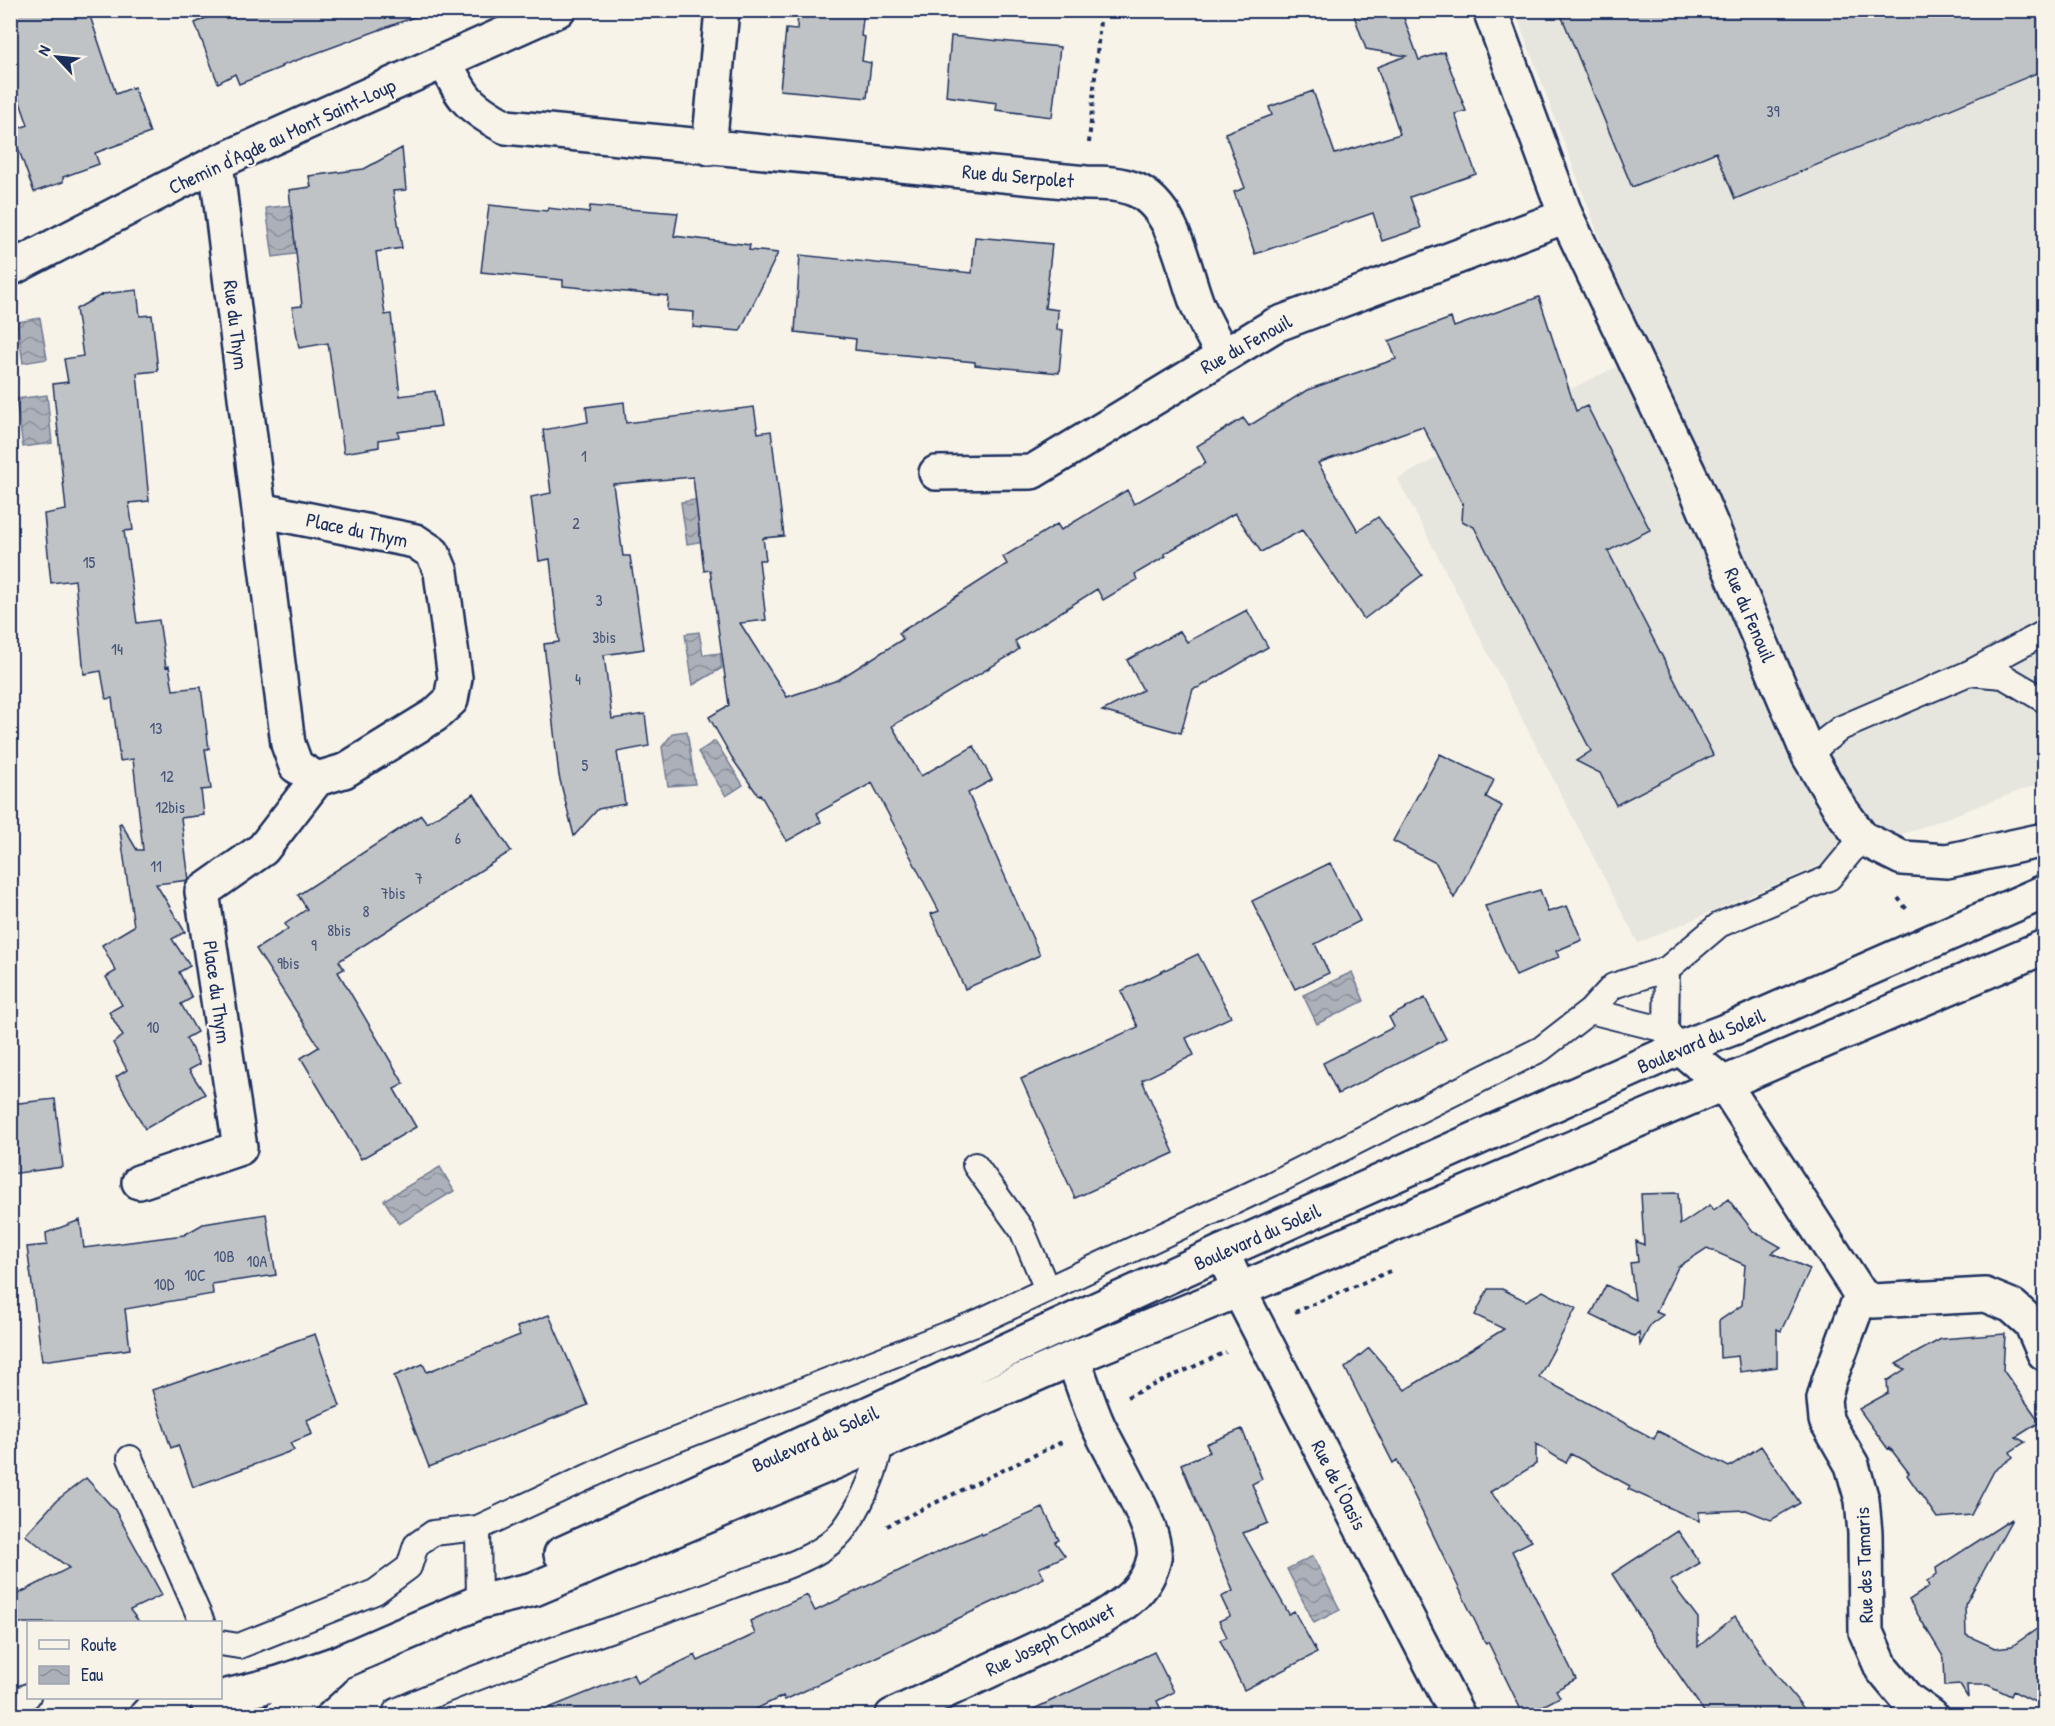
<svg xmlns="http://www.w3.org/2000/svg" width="2055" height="1726" font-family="'Patrick Hand',sans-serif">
	<defs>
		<pattern id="water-waves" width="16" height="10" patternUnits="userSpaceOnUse" patternTransform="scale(1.5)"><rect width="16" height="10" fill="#acb0b9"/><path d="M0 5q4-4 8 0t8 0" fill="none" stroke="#8b909a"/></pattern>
	</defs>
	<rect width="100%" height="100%" fill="#f7f3e8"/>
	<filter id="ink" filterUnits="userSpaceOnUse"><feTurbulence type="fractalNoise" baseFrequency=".0167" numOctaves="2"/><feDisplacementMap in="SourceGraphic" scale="12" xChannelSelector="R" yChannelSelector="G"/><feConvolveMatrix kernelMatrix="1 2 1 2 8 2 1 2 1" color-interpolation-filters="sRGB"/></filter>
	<g filter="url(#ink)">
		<path fill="#e6e5de" d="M 1515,11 L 2044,11 L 2044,782 L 1827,862 L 1638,943 L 1398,479 L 1490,428 L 1643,354 Z"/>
		<path fill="url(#water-waves)" stroke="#727c95" stroke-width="1.5" d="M 301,204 L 301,253 L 273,257 L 266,208 Z
			M 40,318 L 47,359 L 23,363 L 17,322 Z
			M 47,395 L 52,443 L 23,447 L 16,399 Z
			M 706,498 L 712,540 L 687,544 L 681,502 Z
			M 699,632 L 703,655 L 720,653 L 722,668 L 693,685 L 685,634 Z
			M 687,731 L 695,784 L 668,786 L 662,747 L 673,733 Z
			M 715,741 L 743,785 L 726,796 L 698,752 Z
			M 1352,972 L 1364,1001 L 1317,1024 L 1303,995 Z
			M 440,1167 L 454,1191 L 399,1224 L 384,1200 Z
			M 1313,1556 L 1340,1610 L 1314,1623 L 1287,1569 Z"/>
		<path fill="#c0c3c5" stroke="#1b2f5e" stroke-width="1.5" d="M 10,10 L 88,10 L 116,94 L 134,87 L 150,133 L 95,153 L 99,164 L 63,177 L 63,182 L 34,192 L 12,131 L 28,125 L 10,73 Z
			M 223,10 L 420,10 L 420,15 L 281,66 L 282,67 L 239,84 L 235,74 L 218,83 L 195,23 Z
			M 798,10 L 864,10 L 861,36 L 865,37 L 862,61 L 871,63 L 867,98 L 780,90 L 786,29 L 797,30 Z
			M 1352,10 L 1401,10 L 1419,60 L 1444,52 L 1466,111 L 1455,114 L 1476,174 L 1410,197 L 1421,228 L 1382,241 L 1373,213 L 1255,254 L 1234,192 L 1245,188 L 1225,133 L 1272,115 L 1269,107 L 1313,91 L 1335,154 L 1400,134 L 1377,67 L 1406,56 L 1366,49 Z
			M 1559,10 L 2044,10 L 2044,70 L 1735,199 L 1716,152 L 1632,187 Z
			M 951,36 L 1060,47 L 1052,117 L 996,110 L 997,103 L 946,96 Z
			M 402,148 L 406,190 L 393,191 L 402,248 L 376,252 L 385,315 L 391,314 L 400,396 L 435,391 L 441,426 L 398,432 L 399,437 L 379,440 L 379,447 L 344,453 L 328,343 L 299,348 L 292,307 L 302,306 L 289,190 L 311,187 L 309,176 L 364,169 Z
			M 489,205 L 547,211 L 548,208 L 589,213 L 590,206 L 678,213 L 674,236 L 750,245 L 749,250 L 778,253 L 740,331 L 693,327 L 694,312 L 667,310 L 668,296 L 563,286 L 563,280 L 481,272 Z
			M 975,237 L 1052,244 L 1045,308 L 1058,310 L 1057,330 L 1063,330 L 1059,373 L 975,365 L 975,362 L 855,350 L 856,339 L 795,332 L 800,255 L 972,273 Z
			M 137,290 L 140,316 L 152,315 L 158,371 L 137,373 L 149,501 L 129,503 L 133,530 L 124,531 L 137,623 L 159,620 L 166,667 L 169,666 L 173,690 L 201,687 L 209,749 L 205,749 L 211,789 L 201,790 L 204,815 L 181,818 L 189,880 L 156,884 L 185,932 L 172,939 L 190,966 L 179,972 L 192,998 L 181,1004 L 197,1032 L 186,1038 L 200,1064 L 189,1070 L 205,1094 L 145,1129 L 116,1077 L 127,1070 L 113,1043 L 123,1036 L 109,1012 L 122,1005 L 106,977 L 116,971 L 102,945 L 134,926 L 119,824 L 121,823 L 137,850 L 143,850 L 133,759 L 120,761 L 112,698 L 106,699 L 101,671 L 84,674 L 75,580 L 51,583 L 44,514 L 66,510 L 53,384 L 68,382 L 64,359 L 83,356 L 76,309 L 103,294 Z
			M 1539,297 L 1576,411 L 1587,406 L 1650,530 L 1608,551 L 1713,755 L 1616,805 L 1600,773 L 1576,761 L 1591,751 L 1474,527 L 1462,521 L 1463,505 L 1423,427 L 1420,427 L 1318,463 L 1358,531 L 1378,517 L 1422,575 L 1364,619 L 1302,530 L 1261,552 L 1235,513 L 1164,554 L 1166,556 L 1135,574 L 1137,580 L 1103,600 L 1097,589 L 1015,641 L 1019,649 L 1011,655 L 892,726 L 921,776 L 974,746 L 992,780 L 968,793 L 1040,955 L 965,989 L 931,914 L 939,911 L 872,783 L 817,813 L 821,822 L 787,841 L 760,794 L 758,795 L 734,761 L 709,717 L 729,705 L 710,570 L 704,571 L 693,477 L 613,484 L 623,556 L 630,556 L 644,649 L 604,655 L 612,719 L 645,714 L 649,746 L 617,752 L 625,804 L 598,809 L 574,836 L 559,776 L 544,644 L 559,642 L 550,559 L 539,561 L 531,497 L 551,493 L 543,430 L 588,422 L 586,407 L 624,402 L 626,423 L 754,407 L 758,433 L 771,431 L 784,536 L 763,538 L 766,560 L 759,560 L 766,620 L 740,623 L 787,697 L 838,680 L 903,639 L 899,633 L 1007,564 L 1003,557 L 1057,524 L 1061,530 L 1127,490 L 1134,504 L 1206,463 L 1197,446 L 1243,418 L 1249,426 L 1307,390 L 1396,359 L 1389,341 L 1451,318 L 1454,327 Z
			M 1247,610 L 1268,647 L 1200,687 L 1193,689 L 1181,733 L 1102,711 L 1143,690 L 1127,660 L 1180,631 L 1187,642 Z
			M 1440,754 L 1494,780 L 1486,797 L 1502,806 L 1454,898 L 1436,863 L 1393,841 Z
			M 474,794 L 511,851 L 339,961 L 344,969 L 338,972 L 404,1084 L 394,1089 L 416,1127 L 361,1159 L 301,1058 L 319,1047 L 256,949 L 288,929 L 285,924 L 307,909 L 298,895 L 421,815 L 427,823 Z
			M 1330,863 L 1360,921 L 1315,944 L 1329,973 L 1295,989 L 1252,901 Z
			M 1540,890 L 1548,912 L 1567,906 L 1582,940 L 1556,951 L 1559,957 L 1516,976 L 1485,906 Z
			M 1198,954 L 1231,1017 L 1186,1038 L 1194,1055 L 1142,1080 L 1174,1153 L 1075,1198 L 1021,1079 L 1138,1027 L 1121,991 Z
			M 1425,998 L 1446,1039 L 1338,1094 L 1323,1063 L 1394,1027 L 1389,1017 Z
			M 55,1099 L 63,1167 L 10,1174 L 10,1104 Z
			M 1678,1193 L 1680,1225 L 1710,1205 L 1714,1210 L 1728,1199 L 1753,1231 L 1781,1247 L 1772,1253 L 1810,1269 L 1781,1331 L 1777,1329 L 1777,1367 L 1740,1372 L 1738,1356 L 1720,1358 L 1719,1321 L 1742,1305 L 1745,1265 L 1707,1248 L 1678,1267 L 1656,1312 L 1663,1315 L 1651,1324 L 1640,1345 L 1639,1332 L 1634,1336 L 1591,1315 L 1606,1285 L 1635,1300 L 1630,1263 L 1638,1262 L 1636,1241 L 1644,1245 L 1641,1194 Z
			M 266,1214 L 276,1275 L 212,1284 L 213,1294 L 125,1309 L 130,1349 L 42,1361 L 27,1247 L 47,1245 L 46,1233 L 80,1220 L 84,1248 L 184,1235 L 203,1224 Z
			M 1488,1289 L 1502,1289 L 1526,1301 L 1543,1291 L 1576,1308 L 1539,1377 L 1654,1439 L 1658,1431 L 1729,1467 L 1761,1446 L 1800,1503 L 1771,1520 L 1746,1510 L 1699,1512 L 1699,1521 L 1628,1489 L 1630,1486 L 1571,1454 L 1566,1463 L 1536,1444 L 1536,1464 L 1490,1492 L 1532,1541 L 1512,1551 L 1576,1679 L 1556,1690 L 1560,1697 L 1524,1716 L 1488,1642 L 1486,1644 L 1397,1460 L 1393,1463 L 1345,1368 L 1369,1348 L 1405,1390 L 1504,1329 L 1475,1315 Z
			M 549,1315 L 588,1405 L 429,1467 L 394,1376 L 423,1364 L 427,1372 L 520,1335 L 517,1327 Z
			M 315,1334 L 340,1406 L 307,1420 L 312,1434 L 290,1443 L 294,1450 L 193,1487 L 178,1445 L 171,1448 L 152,1390 Z
			M 2005,1334 L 2003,1370 L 2040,1422 L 2016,1437 L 2025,1442 L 2010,1452 L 2013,1457 L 1994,1471 L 1971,1515 L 1937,1518 L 1907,1475 L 1909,1473 L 1890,1448 L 1888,1449 L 1859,1409 L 1888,1393 L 1887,1381 L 1905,1369 L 1896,1364 L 1941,1339 Z
			M 1242,1429 L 1262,1479 L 1252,1484 L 1268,1523 L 1243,1533 L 1289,1614 L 1294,1611 L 1317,1653 L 1244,1690 L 1220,1640 L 1227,1637 L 1219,1621 L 1230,1616 L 1221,1597 L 1233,1591 L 1181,1464 L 1210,1452 L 1206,1444 Z
			M 86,1478 L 115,1510 L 162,1595 L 130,1610 L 140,1623 L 10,1623 L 10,1598 L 69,1568 L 25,1535 L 57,1500 Z
			M 1043,1508 L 1059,1540 L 1055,1542 L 1065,1556 L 1039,1568 L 1044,1578 L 785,1700 L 783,1696 L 741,1716 L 534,1716 L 534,1714 L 633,1674 L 637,1683 L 695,1655 L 698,1661 L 755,1634 L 750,1621 L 807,1595 L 815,1611 L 955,1544 L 981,1533 L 982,1535 Z
			M 2012,1519 L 1965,1605 L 1966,1635 L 1995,1648 L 2012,1646 L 2044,1624 L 2044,1683 L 2035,1702 L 2013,1691 L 2011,1696 L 1988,1685 L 1967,1685 L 1968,1698 L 1960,1685 L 1945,1686 L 1944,1658 L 1909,1600 L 1929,1587 L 1927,1582 L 1937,1574 L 1936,1568 Z
			M 1678,1531 L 1700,1563 L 1670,1581 L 1698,1618 L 1698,1647 L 1735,1616 L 1767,1663 L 1810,1716 L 1707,1716 L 1643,1622 L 1612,1574 Z
			M 1154,1652 L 1174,1692 L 1157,1701 L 1164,1716 L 1019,1716 Z"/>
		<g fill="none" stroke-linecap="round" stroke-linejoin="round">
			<defs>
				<path id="service" d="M 1969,673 L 2003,676 L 2044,700
					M 1809,756 L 1823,742 L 1841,728 L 1969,673 L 2044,633
					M 1667,969 L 1719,925 L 1829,878 L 1862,838
					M 1590,1011 L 1666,1030
					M 975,1165 L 1022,1230 L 1047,1289
					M 130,1458 L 202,1622
					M 479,1602 L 478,1528 L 624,1460 L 978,1322 L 1272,1184 L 1541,1049 L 1590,1011 L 1613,986 L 1667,969 L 1666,1030 L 1680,1048
					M 220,1643 L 239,1646 L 375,1592 L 409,1567 L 416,1545 L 433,1533 L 478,1528
					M 10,1704 L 28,1696
					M 395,1716 L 396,1711 C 506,1662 622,1628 734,1585 C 764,1574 815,1560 837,1537 C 855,1519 879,1469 880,1443"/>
				<path id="minor" d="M 1490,10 L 1566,216 L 1694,484 L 1809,756 L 1841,810 L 1862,838 L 1902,858 L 1947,861 L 2044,840
					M 445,61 C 462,99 469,107 506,127 L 1086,183 C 1103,183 1120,183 1136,190 C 1174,207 1183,266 1196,301 C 1203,320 1214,338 1223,355
					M 709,148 L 722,10
					M 216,163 L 288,744 L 296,766 L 317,779 L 344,771 L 435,715 L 451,700 L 455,678 L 441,572 L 433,553 L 415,541 L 260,510
					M 10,269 L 216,163 L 558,10
					M 936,473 L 1032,472 L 1275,325 L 1566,216
					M 1680,1048 L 1724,1084 L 1861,1295 L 1873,1301 L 1985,1295 L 2012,1306 L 2031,1323 L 2044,1353
					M 139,1182 L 240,1148 L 202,892 L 263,849 L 317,779
					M 1222,1252 L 1244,1300 L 1458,1716
					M 1861,1295 L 1829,1381 L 1824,1399 L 1826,1420 L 1852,1465 L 1862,1500 L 1865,1533 L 1866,1632 L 1882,1669 L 1907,1699 L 1931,1716
					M 892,1716 L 1102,1618 C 1126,1603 1148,1588 1154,1558 C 1159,1529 1110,1453 1097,1423 C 1088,1402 1081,1380 1073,1358"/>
				<path id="secondary" d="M 561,1554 L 1222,1252 L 1680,1048 L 1736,1027 L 2044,892
					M 207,1701 L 279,1683 L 340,1662 L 479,1602 L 534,1589 L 880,1443 L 1073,1358 L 1239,1290 L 2044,947
					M 146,1716 L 157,1704 L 177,1698
					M 281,1716 L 332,1670"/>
			</defs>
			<use href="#service" stroke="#1b2f5e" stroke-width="28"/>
			<use href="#minor" stroke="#1b2f5e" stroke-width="38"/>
			<use href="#secondary" stroke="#1b2f5e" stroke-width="38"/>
			<path stroke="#1b2f5e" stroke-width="4" stroke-dasharray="4.5 4.5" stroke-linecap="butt" d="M 1089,143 L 1101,10
				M 1898,898 L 1908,911
				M 1295,1312 L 1390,1271
				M 1127,1397 L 1226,1352
				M 887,1526 L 1064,1441"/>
			<use href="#service" stroke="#f7f3e8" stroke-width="24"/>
			<use href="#minor" stroke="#f7f3e8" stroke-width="33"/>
			<use href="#secondary" stroke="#f7f3e8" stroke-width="33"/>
		</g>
	</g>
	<g text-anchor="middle" stroke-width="4.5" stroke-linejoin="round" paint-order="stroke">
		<g font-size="16" fill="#445478">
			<text x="1773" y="117">39</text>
			<text x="584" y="462">1</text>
			<text x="576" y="529">2</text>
			<text x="89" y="568">15</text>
			<text x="599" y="606">3</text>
			<text x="604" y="643">3bis</text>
			<text x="117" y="655">14</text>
			<text x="578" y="685">4</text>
			<text x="156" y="734">13</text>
			<text x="585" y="771">5</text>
			<text x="167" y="782">12</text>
			<text x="170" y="813">12bis</text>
			<text x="458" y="844">6</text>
			<text x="156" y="872">11</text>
			<text x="419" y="884">7</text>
			<text x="393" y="899">7bis</text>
			<text x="366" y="917">8</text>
			<text x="339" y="936">8bis</text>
			<text x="314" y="951">9</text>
			<text x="288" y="969">9bis</text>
			<text x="153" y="1033">10</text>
			<text x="224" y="1262">10B</text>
			<text x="257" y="1267">10A</text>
			<text x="195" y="1281">10C</text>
			<text x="164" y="1290">10D</text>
		</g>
		<g font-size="20" fill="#1b2f5e" stroke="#f7f3e8">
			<text transform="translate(282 136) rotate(-25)" y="7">Chemin d'Agde au Mont Saint-Loup</text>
			<text transform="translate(1018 176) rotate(5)" y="7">Rue du Serpolet</text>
			<text transform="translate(236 325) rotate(83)" y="7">Rue du Thym</text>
			<text transform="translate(1246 344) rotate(-29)" y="7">Rue du Fenouil</text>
			<text transform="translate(357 530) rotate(12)" y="7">Place du Thym</text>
			<text transform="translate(1750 615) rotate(67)" y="7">Rue du Fenouil</text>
			<text transform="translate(217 992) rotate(82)" y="7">Place du Thym</text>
			<text transform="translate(1701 1041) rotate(-23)" y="7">Boulevard du Soleil</text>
			<text transform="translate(1257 1237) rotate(-24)" y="7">Boulevard du Soleil</text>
			<text transform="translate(815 1439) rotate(-24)" y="7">Boulevard du Soleil</text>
			<text transform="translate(1339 1485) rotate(63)" y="7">Rue de l'Oasis</text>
			<text transform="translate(1864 1565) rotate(-92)" y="7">Rue des Tamaris</text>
			<text transform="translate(1050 1640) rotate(-26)" y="7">Rue Joseph Chauvet</text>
		</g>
	</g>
	<rect width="2055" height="1726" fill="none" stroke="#f7f3e8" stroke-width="36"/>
	<rect x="18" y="18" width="2019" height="1690" fill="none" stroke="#1b2f5e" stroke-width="2" filter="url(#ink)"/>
	<rect x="27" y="1621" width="195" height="78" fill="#f7f3e8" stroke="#9fa5b1" stroke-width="1.5"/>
	<rect x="39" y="1640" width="30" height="9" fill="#f7f3e8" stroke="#9fa5b1" stroke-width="1.5"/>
	<text x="81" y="1651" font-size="18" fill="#1b2f5e">Route</text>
	<rect x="39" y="1666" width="30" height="18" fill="url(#water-waves)" stroke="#9fa5b1" stroke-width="1.5"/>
	<text x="81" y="1681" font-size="18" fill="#1b2f5e">Eau</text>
	<g transform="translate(57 57) rotate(296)" stroke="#f7f3e8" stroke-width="4.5" paint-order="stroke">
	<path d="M0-4.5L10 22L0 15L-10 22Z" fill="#1b2f5e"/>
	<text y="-9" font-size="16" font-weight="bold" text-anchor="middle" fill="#1b2f5e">N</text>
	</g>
</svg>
